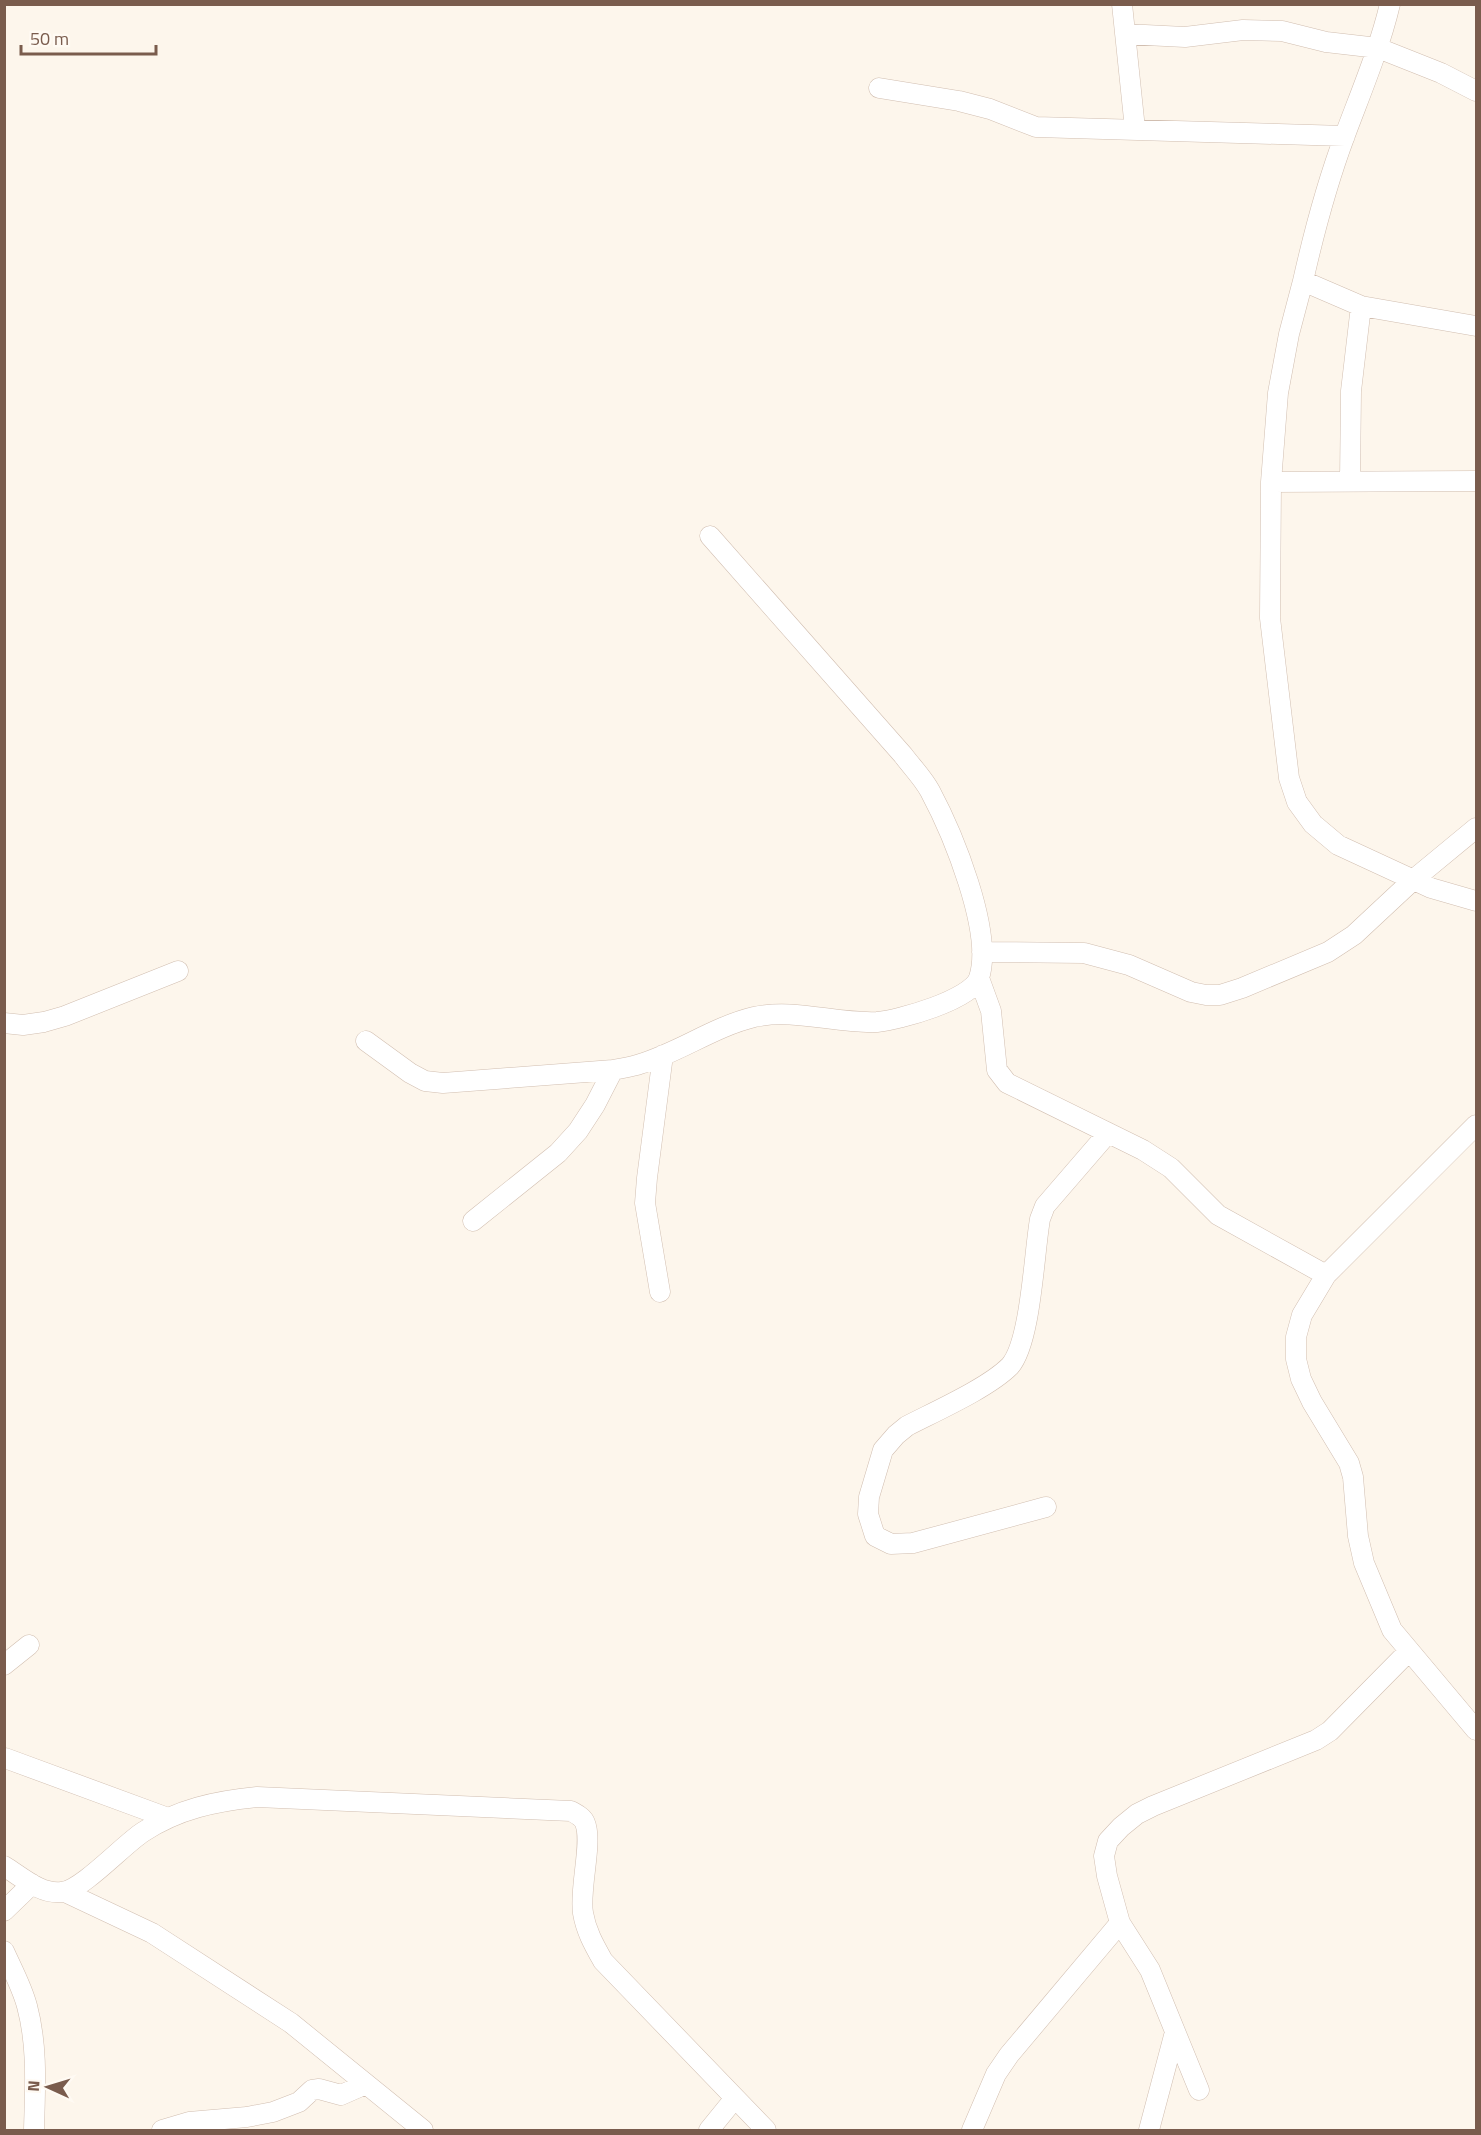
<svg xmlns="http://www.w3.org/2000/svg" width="1481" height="2135" font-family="'Titillium Web',sans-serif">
	<rect width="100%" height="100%" fill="#fdf6ec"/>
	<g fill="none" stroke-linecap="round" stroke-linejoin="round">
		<defs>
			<path id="street" d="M 1122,4 L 1135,129
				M 1390,4 C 1379,50 1361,92 1345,135 C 1327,183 1314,232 1303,281 L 1361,306 L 1476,326
				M 1125,34 L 1185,37 L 1243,30 L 1282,31 L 1326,42 L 1378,48 L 1441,73 L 1476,91
				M 879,88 L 959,101 L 990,109 L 1036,127 L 1345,136
				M 1303,281 L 1289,334 L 1278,393 L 1271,482 L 1270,618 L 1289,778 L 1297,802 L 1313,824 L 1338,845 L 1431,888 L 1476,901
				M 1350,481 L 1351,391 L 1361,306
				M 1271,482 L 1476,481
				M 982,952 L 1084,953 L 1129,965 L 1191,992 L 1206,995 L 1220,995 L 1242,988 L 1328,952 L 1354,935 L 1413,880 L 1476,828
				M 979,978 L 991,1011 L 997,1070 L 1007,1083 L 1143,1150 L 1171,1168 L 1218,1215 L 1326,1275
				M 4,1023 L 23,1025 L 44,1022 L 65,1016 L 178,971
				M 366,1041 L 410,1073 L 425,1081 L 443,1083 L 613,1070 C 622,1068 632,1067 640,1064 C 680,1052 713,1027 754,1017 C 795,1008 836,1024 877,1022 C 899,1020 971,1000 979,978 C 994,932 952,832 930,791 C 923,778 912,767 903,755 L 710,536
				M 1476,1125 L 1326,1275 L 1302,1315 L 1296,1337 L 1296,1359 L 1301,1379 L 1312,1402 L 1349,1463 L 1353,1477 L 1358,1536 L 1364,1563 L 1392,1630 L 1476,1730
				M 473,1221 L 558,1153 L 578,1131 L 595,1105 L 613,1070
				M 660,1292 L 645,1203 L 647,1178 L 663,1055
				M 1046,1507 L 913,1543 L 891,1544 L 875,1536 L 868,1514 L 869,1497 L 883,1450 L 896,1435 L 907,1426 C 936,1411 988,1388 1010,1366 C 1031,1342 1034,1253 1040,1219 L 1045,1206 L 1108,1133
				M 4,1665 L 29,1645
				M 5,1758 L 168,1818
				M 4,1866 C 22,1877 41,1895 62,1892 C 82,1890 123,1845 143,1832 C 178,1809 216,1801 257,1797 L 571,1811 C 576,1814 583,1817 585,1823 C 593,1842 579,1889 583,1913 C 586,1931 594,1945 603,1961 L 766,2130
				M 65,1892 L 152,1933 L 291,2023 L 423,2130
				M 4,1911 L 32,1884
				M 4,1951 C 12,1969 22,1987 27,2006 C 38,2047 35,2089 34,2130
				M 1199,2090 L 1150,1970 L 1120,1923 L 1107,1876 L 1104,1856 L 1108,1841 L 1121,1827 L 1137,1814 L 1153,1806 L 1316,1740 L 1330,1731 L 1409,1651
				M 162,2130 L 189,2122 L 247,2117 L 273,2112 L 299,2102 L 312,2090 L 319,2089 L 341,2095 L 366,2084
				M 709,2130 L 735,2098
				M 972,2130 L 996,2074 L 1009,2055 L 1120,1923
				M 1149,2130 L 1175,2032"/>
		</defs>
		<use href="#street" stroke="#d1beb0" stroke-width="21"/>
		<use href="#street" stroke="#fff" stroke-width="20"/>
	</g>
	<rect width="1481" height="2135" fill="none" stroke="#7a5c4d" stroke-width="12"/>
	<g transform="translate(48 2087) rotate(274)" stroke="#fffaf3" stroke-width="4.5" paint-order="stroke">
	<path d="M0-4.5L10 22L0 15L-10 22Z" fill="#7a5c4d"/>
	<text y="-9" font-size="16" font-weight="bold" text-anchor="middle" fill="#7a5c4d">N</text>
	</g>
	<path d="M21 45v9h135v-9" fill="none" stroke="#7a5c4d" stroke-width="3"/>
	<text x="30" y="45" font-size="18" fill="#7a5c4d" stroke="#fffaf3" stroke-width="4.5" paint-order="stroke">50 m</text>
</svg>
